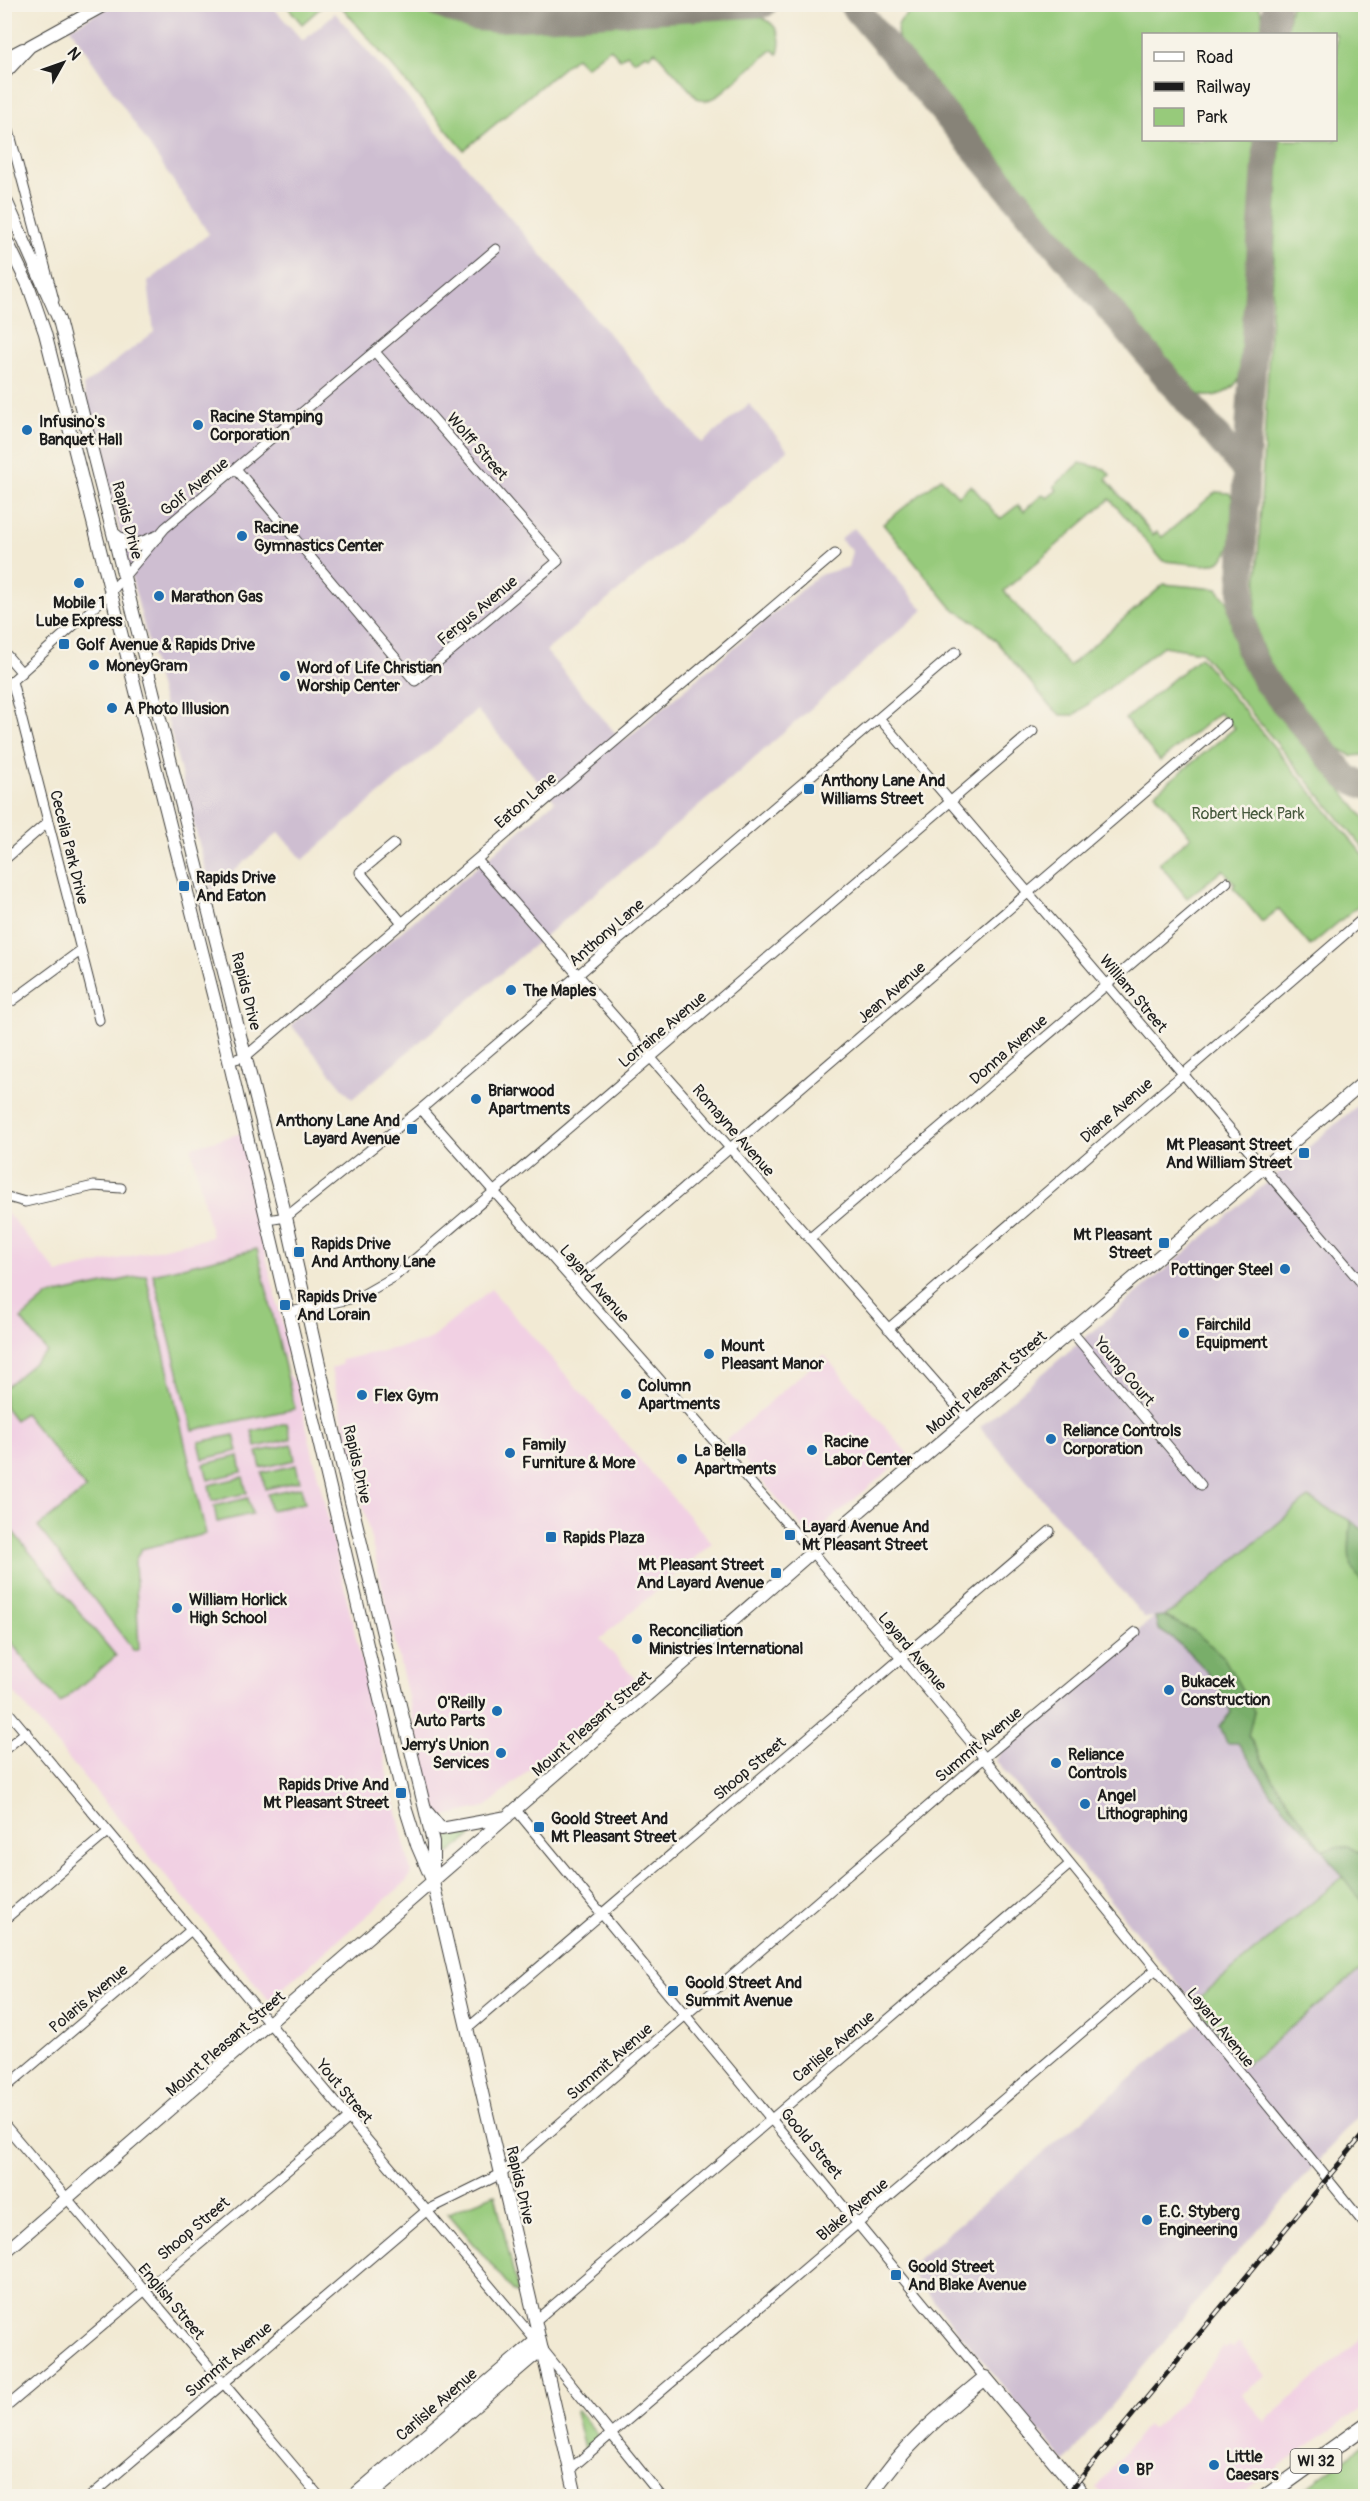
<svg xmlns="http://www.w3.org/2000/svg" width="1370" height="2501" font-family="Pangolin,sans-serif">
	<rect width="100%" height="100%" fill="#f7f3e8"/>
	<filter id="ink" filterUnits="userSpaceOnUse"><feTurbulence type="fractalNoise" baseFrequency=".0167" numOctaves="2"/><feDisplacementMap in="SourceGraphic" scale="12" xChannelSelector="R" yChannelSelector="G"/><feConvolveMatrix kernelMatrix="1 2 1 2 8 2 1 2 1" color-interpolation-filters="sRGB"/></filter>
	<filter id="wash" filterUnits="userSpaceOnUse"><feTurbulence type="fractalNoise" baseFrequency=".008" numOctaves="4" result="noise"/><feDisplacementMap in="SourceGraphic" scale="24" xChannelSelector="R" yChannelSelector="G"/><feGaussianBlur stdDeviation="1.35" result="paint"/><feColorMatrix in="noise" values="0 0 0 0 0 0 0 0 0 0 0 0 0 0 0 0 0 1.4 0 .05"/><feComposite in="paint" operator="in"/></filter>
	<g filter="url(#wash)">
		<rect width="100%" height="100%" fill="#f2ead4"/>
		<path fill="#f1d0e3" d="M 242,1133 L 259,1227 L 288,1348 L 285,1359 L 288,1374 L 296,1382 L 411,1872 L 407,1881 L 269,2000 L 5,1682 L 4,1209 L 58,1273 L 212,1237 L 191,1147 Z
			M 491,1289 L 712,1543 L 600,1639 L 635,1679 L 486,1807 L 441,1817 L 434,1808 L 331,1369 L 342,1364 L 341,1360 L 428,1341 Z
			M 824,1355 L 908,1454 L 817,1531 L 808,1533 L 726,1440 Z
			M 1365,2335 L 1365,2406 L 1282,2464 L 1274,2473 L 1271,2470 L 1239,2496 L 1104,2496 L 1096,2488 L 1147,2425 L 1152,2429 L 1181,2403 L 1223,2347 L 1226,2349 L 1230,2345 L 1234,2348 L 1239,2342 L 1266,2376 L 1242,2394 L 1266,2423 L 1267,2419 Z"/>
		<path fill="#cebed1" d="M 113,5 L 271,5 L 303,41 L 335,13 L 702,443 L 749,404 L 788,450 L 546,651 L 623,742 L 819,575 L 848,567 L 852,551 L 840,539 L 854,528 L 923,610 L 732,778 L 352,1099 L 291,1025 L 555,801 L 477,710 L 303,860 L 279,832 L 211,891 L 83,386 L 154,332 L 148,282 L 209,234 L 70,28 Z
			M 1365,1099 L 1365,2108 L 1224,2268 L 1065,2462 L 907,2268 L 1205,2016 L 996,1761 L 1000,1752 L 1154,1617 L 1145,1618 L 980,1427 Z"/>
		<path fill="#97ca7b" stroke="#5a734c" stroke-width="1.5" d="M 286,5 L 324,5 L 302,24 Z
			M 340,5 L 414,5 L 459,26 L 493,31 L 756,16 C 775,21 784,34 778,54 L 772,50 L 716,97 L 705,101 L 697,98 L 655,51 L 649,56 L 646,54 L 634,61 L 627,54 L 620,59 L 610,48 L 586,67 L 576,57 L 464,150 Z
			M 981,5 L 1257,4 C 1264,14 1265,23 1264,34 L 1144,34 L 1144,140 L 1258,140 L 1244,364 C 1239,393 1212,404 1187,390 L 904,51 C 874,0 952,6 981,5 Z
			M 1291,5 L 1365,5 L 1365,755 L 1351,756 L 1335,746 L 1276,675 L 1258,638 L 1255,617 L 1280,140 L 1336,140 L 1336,34 L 1286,34 Z
			M 1080,463 L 1105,469 L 1110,475 L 1106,479 L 1153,535 L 1157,532 L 1162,537 L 1216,492 L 1229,493 C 1238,502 1235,513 1234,525 C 1231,577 1204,564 1163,561 L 1110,499 L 1004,591 L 1069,666 L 1164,584 L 1217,589 L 1229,603 L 1234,638 L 1248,675 L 1365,819 L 1365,850 L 1201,652 L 1163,646 L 1074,715 L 1061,715 L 1051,707 L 995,640 L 981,626 L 951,607 L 883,524 L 941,478 L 958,496 L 971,485 L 1000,519 L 1018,505 L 1024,511 L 1043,494 L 1047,498 L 1057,490 L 1054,486 Z
			M 1200,657 L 1365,857 L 1365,900 L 1310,946 L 1279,909 L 1262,922 L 1233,887 L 1235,884 L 1223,870 L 1187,898 L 1159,863 L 1191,837 L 1155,793 L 1235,728 L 1219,713 L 1160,761 L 1125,719 Z
			M 257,1249 L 295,1409 L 193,1430 L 153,1274 Z
			M 146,1275 L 206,1534 L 141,1549 L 135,1561 L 139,1649 L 134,1651 L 38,1527 L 86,1489 L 24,1413 L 15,1420 L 5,1407 L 4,1388 L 47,1352 L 21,1319 L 48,1296 Z
			M 287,1423 L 291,1439 L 256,1447 L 252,1431 Z
			M 234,1435 L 238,1451 L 203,1459 L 199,1442 Z
			M 292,1444 L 295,1460 L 261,1468 L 257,1452 Z
			M 239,1456 L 242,1472 L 208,1480 L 204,1464 Z
			M 296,1465 L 300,1481 L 265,1489 L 262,1473 Z
			M 243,1477 L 247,1493 L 212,1501 L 209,1485 Z
			M 301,1487 L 305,1503 L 270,1510 L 267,1494 Z
			M 248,1498 L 252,1514 L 217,1522 L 214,1506 Z
			M 1308,1498 L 1351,1521 C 1350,1548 1343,1565 1366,1584 L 1365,1858 L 1349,1846 L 1323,1850 L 1281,1792 L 1248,1735 L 1254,1711 L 1164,1616 L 1176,1609 Z
			M 13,1532 L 116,1656 L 60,1703 L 5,1635 L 5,1539 Z
			M 473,1831 L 470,1837 L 448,1854 L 443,1838 Z
			M 1344,1876 L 1365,1906 L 1365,1966 L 1246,2065 L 1194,2002 Z
			M 495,2194 L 518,2292 L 515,2293 L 448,2213 Z
			M 577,2410 L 599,2436 L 584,2449 L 575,2412 Z
			M 1365,2444 L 1365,2496 L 1294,2496 Z"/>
		<path fill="#79ae6b" stroke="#4a6544" stroke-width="1.5" d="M 1351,1521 L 1365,1531 L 1365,1584 C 1343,1565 1350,1548 1351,1521 Z
			M 1164,1616 L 1194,1631 L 1223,1656 L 1254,1711 L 1248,1736 L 1281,1792 L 1323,1850 L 1349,1846 L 1365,1858 L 1365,1906 L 1323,1850 L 1272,1794 L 1238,1743 L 1227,1743 L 1220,1726 L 1231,1712 C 1214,1676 1192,1650 1158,1629 L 1155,1617 Z"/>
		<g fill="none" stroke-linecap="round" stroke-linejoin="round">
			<path stroke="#878378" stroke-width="27" d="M 437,4 L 472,17 L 494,19 L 764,4
				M 852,4 L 1246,471
				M 1274,34 L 1276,4
				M 1267,140 L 1246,471 L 1241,608 L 1249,651 L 1267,683 L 1347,778 L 1366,786"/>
		</g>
	</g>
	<g filter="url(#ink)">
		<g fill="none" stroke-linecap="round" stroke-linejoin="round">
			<defs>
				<path id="minor" d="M 4,112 L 54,300
					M 237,470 L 415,681 L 558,561 L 375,352
					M 4,652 L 22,673
					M 12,681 L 99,1020
					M 4,688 L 111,592 L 165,528 L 496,249
					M 879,718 L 1366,1288
					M 394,844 L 360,872 L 403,924
					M 4,860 L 48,822
					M 477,860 L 968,1419
					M 12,1001 L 80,951
					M 229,1061 L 246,1056 L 835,554
					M 421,1109 L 812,1552 L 984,1758 L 1366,2226
					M 4,1196 L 25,1202 L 94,1186 L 121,1188
					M 268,1220 L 286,1217 L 421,1109 L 956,652
					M 809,1239 L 1227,882
					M 574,1282 L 1226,723
					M 290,1312 L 359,1297 L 394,1277 L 1033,731
					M 888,1329 L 1366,916
					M 1072,1332 L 1201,1485
					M 4,1707 L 536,2341 L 661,2496
					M 4,1750 L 26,1732
					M 516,1810 L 985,2378
					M 4,1920 L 108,1832
					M 468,2028 L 1050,1531
					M 4,2089 L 191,1930
					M 4,2124 L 319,2496
					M 535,2321 L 1069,1865
					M 4,2409 L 348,2119
					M 569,2470 L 1155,1970
					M 91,2496 L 426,2211 L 501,2174 L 984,1758 L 1136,1632"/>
				<path id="tertiary" d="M 4,59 L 23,49
					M 4,74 L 30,46 L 106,4
					M 4,196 L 59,320 L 286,1217 L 335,1435 L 433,1842 L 433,1880
					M 4,235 L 29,287 L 45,333 L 219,1018 L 406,1810 L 417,1845 L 433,1882 L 576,2496
					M 115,535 L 126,544 L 139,544 L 157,537
					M 428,1813 L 441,1829 L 507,1817
					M 4,2253 L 812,1552 L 1366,1080
					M 353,2496 L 539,2338
					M 370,2496 L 542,2349"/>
				<path id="secondary" d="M 870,2496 C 901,2448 941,2414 985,2378 L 1084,2496"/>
				<path id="primary" d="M 1267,2496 L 1366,2425"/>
			</defs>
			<use href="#minor" stroke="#3c3b38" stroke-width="11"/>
			<use href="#tertiary" stroke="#3c3b38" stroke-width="14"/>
			<use href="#secondary" stroke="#3c3b38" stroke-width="16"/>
			<use href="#primary" stroke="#3c3b38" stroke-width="17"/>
			<use href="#minor" stroke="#fff" stroke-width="9"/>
			<use href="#tertiary" stroke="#fff" stroke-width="12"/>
			<use href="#secondary" stroke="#fff" stroke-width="14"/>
			<use href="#primary" stroke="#fff" stroke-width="15"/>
			<defs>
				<path id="rail" d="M 1066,2496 L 1366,2131"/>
			</defs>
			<use href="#rail" stroke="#1c1c1c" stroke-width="5"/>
			<use href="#rail" stroke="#f7f3e8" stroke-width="3" stroke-dasharray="9" stroke-linecap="butt"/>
		</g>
	</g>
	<g fill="#1f6fb2" stroke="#f7f3e8" stroke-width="2">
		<circle cx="198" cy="425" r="6"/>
		<circle cx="27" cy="430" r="6"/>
		<circle cx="242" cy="536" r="6"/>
		<circle cx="79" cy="583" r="6"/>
		<circle cx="159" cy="596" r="6"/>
		<rect x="58" y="638" width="12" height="12" rx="3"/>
		<circle cx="94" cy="665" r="6"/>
		<circle cx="285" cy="676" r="6"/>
		<circle cx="112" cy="708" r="6"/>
		<rect x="803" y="783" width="12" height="12" rx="3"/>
		<rect x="178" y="880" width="12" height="12" rx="3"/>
		<circle cx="511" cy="990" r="6"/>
		<circle cx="476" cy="1099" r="6"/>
		<rect x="406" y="1123" width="12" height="12" rx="3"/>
		<rect x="1298" y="1147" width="12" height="12" rx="3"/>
		<rect x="1158" y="1237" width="12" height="12" rx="3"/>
		<rect x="293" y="1246" width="12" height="12" rx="3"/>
		<circle cx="1285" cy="1269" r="6"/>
		<rect x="279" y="1299" width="12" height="12" rx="3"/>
		<circle cx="1184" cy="1333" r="6"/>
		<circle cx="709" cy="1354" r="6"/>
		<circle cx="626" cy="1394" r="6"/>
		<circle cx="362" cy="1395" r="6"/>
		<circle cx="1051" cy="1439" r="6"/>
		<circle cx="812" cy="1450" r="6"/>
		<circle cx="510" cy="1453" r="6"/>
		<circle cx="682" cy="1459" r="6"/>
		<rect x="784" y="1529" width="12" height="12" rx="3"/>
		<rect x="545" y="1531" width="12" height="12" rx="3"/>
		<rect x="770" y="1567" width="12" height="12" rx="3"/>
		<circle cx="177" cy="1608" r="6"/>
		<circle cx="637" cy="1639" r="6"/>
		<circle cx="1169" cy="1690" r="6"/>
		<circle cx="497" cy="1711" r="6"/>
		<circle cx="501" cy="1753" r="6"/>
		<circle cx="1056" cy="1763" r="6"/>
		<rect x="395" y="1787" width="12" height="12" rx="3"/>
		<circle cx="1085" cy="1804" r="6"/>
		<rect x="533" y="1821" width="12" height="12" rx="3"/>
		<rect x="667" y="1985" width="12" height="12" rx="3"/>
		<circle cx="1147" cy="2220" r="6"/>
		<rect x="890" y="2269" width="12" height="12" rx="3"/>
		<circle cx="1214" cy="2465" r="6"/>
		<circle cx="1124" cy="2469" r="6"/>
	</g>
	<g text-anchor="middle" stroke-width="5" stroke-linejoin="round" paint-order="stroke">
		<rect fill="#f7f3e8" stroke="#5e5c59" stroke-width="1.5" x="1290.5" y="2449" width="51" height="24" rx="4.5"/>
		<g font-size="15" font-weight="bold" fill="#1c1c1c">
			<text x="1316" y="2466">WI 32</text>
		</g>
		<g font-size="16" font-weight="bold" fill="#1c1c1c" stroke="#f7f3e8" text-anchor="start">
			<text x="210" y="422">Racine Stamping<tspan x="210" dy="18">Corporation</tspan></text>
			<text x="39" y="427">Infusino's<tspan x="39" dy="18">Banquet Hall</tspan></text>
			<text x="254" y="533">Racine<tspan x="254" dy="18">Gymnastics Center</tspan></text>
			<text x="171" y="602">Marathon Gas</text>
			<text x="79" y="608" text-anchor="middle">Mobile 1<tspan x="79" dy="18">Lube Express</tspan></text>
			<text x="76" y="650">Golf Avenue &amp; Rapids Drive</text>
			<text x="106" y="671">MoneyGram</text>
			<text x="297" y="673">Word of Life Christian<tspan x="297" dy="18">Worship Center</tspan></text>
			<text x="124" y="714">A Photo Illusion</text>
			<text x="821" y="786">Anthony Lane And<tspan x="821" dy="18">Williams Street</tspan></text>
			<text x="196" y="883">Rapids Drive<tspan x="196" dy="18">And Eaton</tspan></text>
			<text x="523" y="996">The Maples</text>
			<text x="488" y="1096">Briarwood<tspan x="488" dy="18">Apartments</tspan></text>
			<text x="400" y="1126" text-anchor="end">Anthony Lane And<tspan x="400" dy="18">Layard Avenue</tspan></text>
			<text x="1292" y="1150" text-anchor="end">Mt Pleasant Street<tspan x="1292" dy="18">And William Street</tspan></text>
			<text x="1152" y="1240" text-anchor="end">Mt Pleasant<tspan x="1152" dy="18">Street</tspan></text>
			<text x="311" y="1249">Rapids Drive<tspan x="311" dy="18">And Anthony Lane</tspan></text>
			<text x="1273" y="1275" text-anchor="end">Pottinger Steel</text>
			<text x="297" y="1302">Rapids Drive<tspan x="297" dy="18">And Lorain</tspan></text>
			<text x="1196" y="1330">Fairchild<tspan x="1196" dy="18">Equipment</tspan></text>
			<text x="721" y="1351">Mount<tspan x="721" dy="18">Pleasant Manor</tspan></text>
			<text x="638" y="1391">Column<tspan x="638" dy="18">Apartments</tspan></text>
			<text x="374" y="1401">Flex Gym</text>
			<text x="1063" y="1436">Reliance Controls<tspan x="1063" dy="18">Corporation</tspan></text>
			<text x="824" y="1447">Racine<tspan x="824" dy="18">Labor Center</tspan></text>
			<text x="522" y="1450">Family<tspan x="522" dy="18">Furniture &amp; More</tspan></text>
			<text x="694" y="1456">La Bella<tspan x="694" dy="18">Apartments</tspan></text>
			<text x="802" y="1532">Layard Avenue And<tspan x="802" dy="18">Mt Pleasant Street</tspan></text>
			<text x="563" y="1543">Rapids Plaza</text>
			<text x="764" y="1570" text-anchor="end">Mt Pleasant Street<tspan x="764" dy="18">And Layard Avenue</tspan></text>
			<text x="189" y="1605">William Horlick<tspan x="189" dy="18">High School</tspan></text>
			<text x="649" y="1636">Reconciliation<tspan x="649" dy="18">Ministries International</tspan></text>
			<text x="1181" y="1687">Bukacek<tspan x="1181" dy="18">Construction</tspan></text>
			<text x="485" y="1708" text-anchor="end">O'Reilly<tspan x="485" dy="18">Auto Parts</tspan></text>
			<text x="489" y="1750" text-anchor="end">Jerry's Union<tspan x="489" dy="18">Services</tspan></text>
			<text x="1068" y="1760">Reliance<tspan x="1068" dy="18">Controls</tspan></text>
			<text x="389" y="1790" text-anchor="end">Rapids Drive And<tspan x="389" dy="18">Mt Pleasant Street</tspan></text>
			<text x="1097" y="1801">Angel<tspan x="1097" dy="18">Lithographing</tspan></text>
			<text x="551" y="1824">Goold Street And<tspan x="551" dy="18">Mt Pleasant Street</tspan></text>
			<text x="685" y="1988">Goold Street And<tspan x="685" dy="18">Summit Avenue</tspan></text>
			<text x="1159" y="2217">E.C. Styberg<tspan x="1159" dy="18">Engineering</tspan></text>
			<text x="908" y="2272">Goold Street<tspan x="908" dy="18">And Blake Avenue</tspan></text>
			<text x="1226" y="2462">Little<tspan x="1226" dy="18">Caesars</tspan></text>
			<text x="1136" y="2475">BP</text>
		</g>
		<g font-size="16" fill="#1c1c1c" stroke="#f7f3e8">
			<text transform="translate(478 446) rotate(49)" y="6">Wolff Street</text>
			<text transform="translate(194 486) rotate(-39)" y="6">Golf Avenue</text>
			<text transform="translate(128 520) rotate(75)" y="6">Rapids Drive</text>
			<text transform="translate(477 610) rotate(-40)" y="6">Fergus Avenue</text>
			<text transform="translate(525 800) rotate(-41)" y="6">Eaton Lane</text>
			<text transform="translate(70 847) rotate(76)" y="6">Cecelia Park Drive</text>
			<text transform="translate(606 932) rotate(-41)" y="6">Anthony Lane</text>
			<text transform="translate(247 991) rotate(76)" y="6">Rapids Drive</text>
			<text transform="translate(891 992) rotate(-41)" y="6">Jean Avenue</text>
			<text transform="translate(1134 993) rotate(50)" y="6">William Street</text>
			<text transform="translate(662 1029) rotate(-40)" y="6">Lorraine Avenue</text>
			<text transform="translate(1008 1049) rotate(-41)" y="6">Donna Avenue</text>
			<text transform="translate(1116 1110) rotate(-41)" y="6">Diane Avenue</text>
			<text transform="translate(734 1130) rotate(49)" y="6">Romayne Avenue</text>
			<text transform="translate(595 1283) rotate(49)" y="6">Layard Avenue</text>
			<text transform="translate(1125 1371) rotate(50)" y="6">Young Court</text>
			<text transform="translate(986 1382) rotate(-40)" y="6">Mount Pleasant Street</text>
			<text transform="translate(358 1464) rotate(77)" y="6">Rapids Drive</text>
			<text transform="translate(913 1651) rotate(50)" y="6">Layard Avenue</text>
			<text transform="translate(591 1723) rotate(-41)" y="6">Mount Pleasant Street</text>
			<text transform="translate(978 1744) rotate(-40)" y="6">Summit Avenue</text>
			<text transform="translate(749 1768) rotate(-40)" y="6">Shoop Street</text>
			<text transform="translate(88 1998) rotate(-40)" y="6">Polaris Avenue</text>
			<text transform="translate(1221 2027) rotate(51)" y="6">Layard Avenue</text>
			<text transform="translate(225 2043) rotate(-41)" y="6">Mount Pleasant Street</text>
			<text transform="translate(833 2046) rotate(-40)" y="6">Carlisle Avenue</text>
			<text transform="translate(609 2061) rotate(-41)" y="6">Summit Avenue</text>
			<text transform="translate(345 2091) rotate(50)" y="6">Yout Street</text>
			<text transform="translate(812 2143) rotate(50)" y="6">Goold Street</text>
			<text transform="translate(521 2185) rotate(77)" y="6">Rapids Drive</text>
			<text transform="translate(852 2209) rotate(-40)" y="6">Blake Avenue</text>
			<text transform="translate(193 2228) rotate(-40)" y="6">Shoop Street</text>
			<text transform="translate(172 2301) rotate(50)" y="6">English Street</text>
			<text transform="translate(228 2359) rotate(-40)" y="6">Summit Avenue</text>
			<text transform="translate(436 2404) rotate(-41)" y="6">Carlisle Avenue</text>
		</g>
		<g font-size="16" fill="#47593d" stroke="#f7f3e8">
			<text x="1248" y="819">Robert Heck Park</text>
		</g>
	</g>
	<rect width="1370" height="2501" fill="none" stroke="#f7f3e8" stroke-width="24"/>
	<rect x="1142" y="33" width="195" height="108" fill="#f7f3e8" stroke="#9f9d96" stroke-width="1.5"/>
	<rect x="1154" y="52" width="30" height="9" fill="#ffffff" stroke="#9f9d96" stroke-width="1.5"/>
	<text x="1196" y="63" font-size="18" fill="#1c1c1c">Road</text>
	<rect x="1154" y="82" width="30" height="9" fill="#1c1c1c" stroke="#9f9d96" stroke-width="1.5"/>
	<text x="1196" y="93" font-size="18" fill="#1c1c1c">Railway</text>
	<rect x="1154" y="108" width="30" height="18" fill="#97ca7b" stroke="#9f9d96" stroke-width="1.5"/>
	<text x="1196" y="123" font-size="18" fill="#1c1c1c">Park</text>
	<g transform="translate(63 63) rotate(50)" stroke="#f7f3e8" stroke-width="4.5" paint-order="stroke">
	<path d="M0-4.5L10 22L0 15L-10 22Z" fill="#1c1c1c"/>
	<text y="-9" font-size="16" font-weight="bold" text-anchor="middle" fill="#1c1c1c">N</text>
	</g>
</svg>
